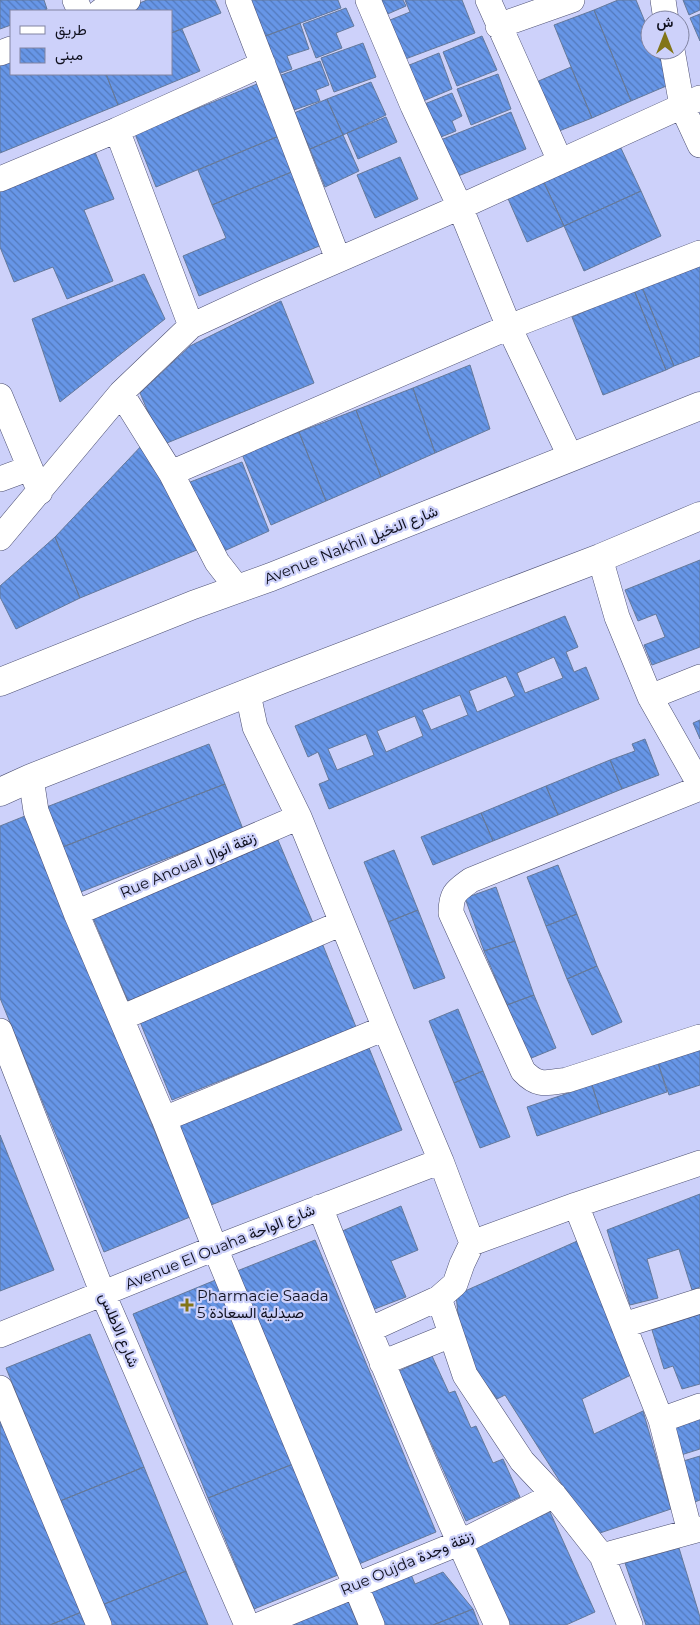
<svg xmlns="http://www.w3.org/2000/svg" width="700" height="1625" font-family="Montserrat,Vazirmatn,sans-serif">
	<defs>
		<pattern id="building-back-hatch" width="6" height="6" patternUnits="userSpaceOnUse" patternTransform="scale(1.25)"><rect width="6" height="6" fill="#6796e7"/><path d="M-1 5l2 2M0 0l6 6M5-1l2 2" fill="none" stroke="#5379bb"/></pattern>
	</defs>
	<rect width="100%" height="100%" fill="#cdd1fa"/>
	<path fill="url(#building-back-hatch)" stroke="#65799a" fill-rule="evenodd" d="M 0,0 L 44,0 L 47,9 L 43,11 L 11,11 L 11,25 L 0,29 Z
		M 147,0 L 215,0 L 221,13 L 171,33 L 171,11 L 120,11 Z
		M 251,0 L 338,0 L 341,8 L 263,37 Z
		M 375,0 L 403,0 L 406,6 L 383,16 Z
		M 405,0 L 462,0 L 475,33 L 400,61 L 385,22 L 410,12 Z
		M 618,0 L 636,0 L 650,34 L 650,50 L 657,50 L 671,84 L 631,101 L 594,10 Z
		M 683,0 L 700,0 L 700,10 L 689,15 Z
		M 346,8 L 354,26 L 336,33 L 342,48 L 316,58 L 303,24 Z
		M 594,10 L 631,101 L 592,118 L 554,25 Z
		M 700,14 L 700,41 L 690,18 Z
		M 300,23 L 309,49 L 287,56 L 292,69 L 275,75 L 263,37 Z
		M 182,29 L 200,71 L 118,105 L 106,74 L 171,74 L 171,33 Z
		M 482,36 L 497,70 L 457,86 L 443,52 Z
		M 363,43 L 376,77 L 334,92 L 321,58 Z
		M 439,53 L 452,89 L 416,104 L 402,68 Z
		M 11,56 L 11,74 L 106,74 L 118,105 L 0,153 L 0,60 Z
		M 320,61 L 329,85 L 316,90 L 320,101 L 294,110 L 281,75 Z
		M 571,67 L 592,118 L 554,133 L 534,83 Z
		M 498,74 L 511,109 L 471,125 L 457,89 Z
		M 371,82 L 386,115 L 343,135 L 327,99 Z
		M 257,84 L 279,136 L 156,187 L 135,134 Z
		M 452,93 L 462,116 L 452,121 L 456,131 L 431,141 L 417,107 Z
		M 327,99 L 343,135 L 310,149 L 294,113 Z
		M 511,112 L 526,149 L 453,178 L 438,141 Z
		M 386,117 L 397,142 L 358,159 L 347,133 Z
		M 343,135 L 359,171 L 325,187 L 310,149 Z
		M 279,136 L 294,171 L 212,205 L 198,170 Z
		M 619,144 L 641,191 L 564,226 L 542,178 Z
		M 95,152 L 114,199 L 84,210 L 113,281 L 67,299 L 53,267 L 14,282 L 0,247 L 0,191 Z
		M 400,157 L 418,199 L 375,218 L 357,175 Z
		M 294,171 L 324,244 L 199,296 L 183,256 L 226,238 L 212,205 Z
		M 542,178 L 564,226 L 527,242 L 506,194 Z
		M 641,191 L 661,236 L 584,271 L 564,226 Z
		M 700,265 L 700,356 L 674,366 L 642,287 Z
		M 144,274 L 165,319 L 60,402 L 32,319 Z
		M 642,287 L 674,366 L 666,370 L 634,290 Z
		M 634,290 L 666,370 L 603,395 L 572,317 Z
		M 281,301 L 314,383 L 162,445 L 140,393 L 190,346 Z
		M 470,365 L 490,429 L 435,453 L 413,388 Z
		M 413,388 L 435,453 L 381,477 L 356,410 Z
		M 356,410 L 381,477 L 326,501 L 299,432 Z
		M 299,432 L 326,501 L 271,525 L 242,454 Z
		M 144,443 L 209,545 L 80,598 L 55,537 Z
		M 242,462 L 269,531 L 215,555 L 185,484 Z
		M 55,537 L 80,598 L 16,629 L 0,597 L 0,586 Z
		M 700,560 L 700,647 L 652,665 L 644,645 L 665,637 L 656,614 L 638,621 L 625,590 Z
		M 565,616 L 578,647 L 566,652 L 574,672 L 586,667 L 599,699 L 329,809 L 319,784 L 329,780 L 318,752 L 308,757 L 295,726 ZM 554,657 L 563,678 L 525,693 L 517,673 ZM 506,676 L 515,696 L 477,712 L 469,691 ZM 460,695 L 468,715 L 431,730 L 422,710 ZM 415,716 L 423,736 L 386,752 L 377,731 ZM 366,734 L 374,755 L 337,770 L 328,749 Z
		M 700,720 L 700,739 L 693,723 Z
		M 645,739 L 659,775 L 622,789 L 610,760 L 635,751 L 632,744 Z
		M 209,744 L 225,784 L 60,848 L 44,808 Z
		M 610,760 L 622,789 L 558,815 L 546,786 Z
		M 225,784 L 243,829 L 78,893 L 60,848 Z
		M 546,786 L 558,815 L 493,841 L 481,813 Z
		M 481,813 L 493,841 L 433,865 L 421,837 Z
		M 25,816 L 190,1217 L 104,1252 L 0,998 L 0,826 Z
		M 278,840 L 313,923 L 128,1001 L 93,918 Z
		M 394,850 L 418,910 L 388,922 L 364,862 Z
		M 558,865 L 577,914 L 546,926 L 527,877 Z
		M 496,887 L 515,941 L 484,951 L 465,898 Z
		M 418,910 L 445,978 L 414,989 L 388,922 Z
		M 577,914 L 597,966 L 567,979 L 546,926 Z
		M 515,941 L 534,995 L 507,1005 L 484,951 Z
		M 322,943 L 356,1027 L 172,1100 L 138,1017 Z
		M 597,966 L 622,1022 L 592,1035 L 567,979 Z
		M 534,995 L 556,1048 L 529,1059 L 507,1005 Z
		M 458,1009 L 483,1071 L 454,1083 L 429,1021 Z
		M 369,1048 L 402,1130 L 211,1205 L 178,1124 Z
		M 700,1050 L 700,1085 L 669,1095 L 658,1063 Z
		M 658,1063 L 667,1092 L 601,1114 L 592,1085 Z
		M 483,1071 L 510,1137 L 480,1148 L 454,1083 Z
		M 592,1085 L 601,1114 L 537,1136 L 527,1107 Z
		M 0,1135 L 54,1270 L 0,1291 Z
		M 700,1194 L 700,1287 L 692,1290 L 679,1249 L 647,1259 L 658,1298 L 630,1305 L 607,1230 Z
		M 401,1206 L 418,1250 L 391,1261 L 406,1297 L 372,1310 L 340,1232 Z
		M 584,1238 L 631,1375 L 582,1399 L 594,1434 L 643,1411 L 671,1509 L 594,1535 L 505,1395 L 497,1399 L 471,1363 L 460,1333 L 456,1295 Z
		M 315,1240 L 436,1532 L 359,1564 L 237,1271 Z
		M 218,1279 L 293,1464 L 208,1498 L 133,1314 Z
		M 700,1314 L 700,1384 L 682,1389 L 673,1366 L 664,1369 L 652,1330 Z
		M 90,1334 L 144,1467 L 60,1501 L 6,1368 Z
		M 432,1356 L 449,1393 L 455,1391 L 471,1428 L 476,1426 L 493,1463 L 503,1459 L 520,1497 L 466,1521 L 399,1371 Z
		M 0,1409 L 84,1611 L 50,1625 L 0,1625 Z
		M 700,1417 L 700,1449 L 681,1455 L 671,1426 Z
		M 700,1456 L 700,1500 L 692,1503 L 680,1462 Z
		M 293,1464 L 338,1575 L 254,1609 L 208,1498 Z
		M 144,1467 L 186,1571 L 102,1605 L 60,1501 Z
		M 550,1512 L 595,1612 L 566,1625 L 509,1625 L 473,1545 Z
		M 679,1548 L 700,1617 L 700,1625 L 646,1625 L 625,1563 Z
		M 186,1571 L 208,1625 L 110,1625 L 102,1605 Z
		M 410,1572 L 415,1584 L 443,1572 L 473,1609 L 433,1625 L 383,1625 L 369,1590 Z
		M 346,1596 L 358,1625 L 275,1625 Z
		M 473,1609 L 479,1625 L 433,1625 Z
		M 84,1611 L 90,1625 L 50,1625 Z"/>
	<g fill="none" stroke-linecap="round" stroke-linejoin="round">
		<defs>
			<path id="minor" d="M 75,0 L 80,11
				M 238,0 L 338,259
				M 368,0 L 413,106 L 460,207 L 509,327 L 571,458
				M 488,0 L 560,161
				M 663,0 L 666,20
				M 101,11 L 128,0
				M 498,26 L 572,0
				M 672,50 L 682,106 L 700,145
				M 0,53 L 11,49
				M 117,130 L 191,326
				M 0,179 L 117,130 L 263,64
				M 121,393 L 171,473 L 217,562 L 238,589
				M 0,396 L 40,492
				M 171,473 L 509,327 L 700,253
				M 0,479 L 30,468
				M 0,538 L 121,393 L 191,326 L 267,291 L 460,207 L 700,98
				M 600,558 L 617,617 L 650,697 L 700,785
				M 248,694 L 255,727 L 299,817 L 385,1028 L 441,1161 L 472,1243 L 462,1264 L 455,1284 L 439,1298 L 465,1375 L 522,1461 L 554,1495 L 602,1556 L 630,1625
				M 650,697 L 700,677
				M 31,778 L 36,811 L 76,913 L 164,1119 L 215,1248 L 372,1625
				M 700,788 L 471,880 C 456,891 451,893 451,913 L 523,1071 C 538,1087 546,1083 567,1080 L 700,1037
				M 76,913 L 299,817
				M 121,1018 L 342,923
				M 0,1031 L 103,1294 L 247,1625
				M 164,1119 L 385,1028
				M 576,1205 L 661,1420 L 690,1532
				M 320,1207 C 375,1348 433,1487 497,1625
				M 472,1243 L 576,1205 L 700,1163
				M 624,1325 L 700,1301
				M 369,1330 L 439,1298
				M 0,1335 L 215,1248 L 441,1161
				M 382,1363 L 451,1335
				M 0,1388 L 99,1625
				M 661,1420 L 700,1406
				M 602,1556 L 700,1529
				M 259,1625 L 459,1543 L 554,1495"/>
			<path id="tertiary" d="M 0,682 L 193,605 L 271,577 L 700,406
				M 0,792 L 31,778 L 283,679 L 600,558 L 700,516"/>
		</defs>
		<use href="#minor" stroke="#4d5073" stroke-width="26"/>
		<use href="#tertiary" stroke="#4d5073" stroke-width="29"/>
		<use href="#minor" stroke="#fff" stroke-width="25"/>
		<use href="#tertiary" stroke="#fff" stroke-width="28"/>
	</g>
	<path fill="#827518" stroke="#cdd1fa" stroke-width="2" d="M184.5 1297.5h5v5h5v5h-5v5h-5v-5h-5v-5h5z"/>
	<g text-anchor="middle" stroke-width="4.5" stroke-linejoin="round" paint-order="stroke">
		<g font-size="15" fill="#10111f" stroke="#cdd1fa">
			<text transform="translate(351 545) rotate(-22)" y="5">Avenue Nakhil شارع النخيل</text>
			<text transform="translate(188 865) rotate(-23)" y="5">Rue Anoual زنقة انوال</text>
			<text transform="translate(220 1247) rotate(-22)" y="5">Avenue El Ouaha شارع الواحة</text>
			<text transform="translate(119 1330) rotate(67)" y="5">شارع الاطلس</text>
			<text transform="translate(407 1563) rotate(-23)" y="5">Rue Oujda زنقة وجدة</text>
		</g>
		<g font-size="15" fill="#10111f" stroke="#cdd1fa" text-anchor="start">
			<text x="197" y="1301">Pharmacie Saada<tspan x="197" dy="17">5 صيدلية السعادة</tspan></text>
		</g>
	</g>
	<rect x="10" y="10" width="162" height="65" fill="#cdd1fa" stroke="#8184a2"/>
	<rect x="20" y="26" width="25" height="8" fill="#ffffff" stroke="#8184a2"/>
	<text x="55" y="35" font-size="15" fill="#10111f">طريق</text>
	<rect x="20" y="48" width="25" height="15" fill="url(#building-back-hatch)" stroke="#8184a2"/>
	<text x="55" y="60" font-size="15" fill="#10111f">مبنى</text>
	<g transform="translate(665 35)"><circle r="24" fill="#cdd1fa" stroke="#8184a2"/>
	<path d="M0-4L9 19L0 12L-9 19Z" fill="#827518"/>
	<text y="-8" font-size="14" font-weight="bold" text-anchor="middle" fill="#10111f">ش</text>
	</g>
</svg>
